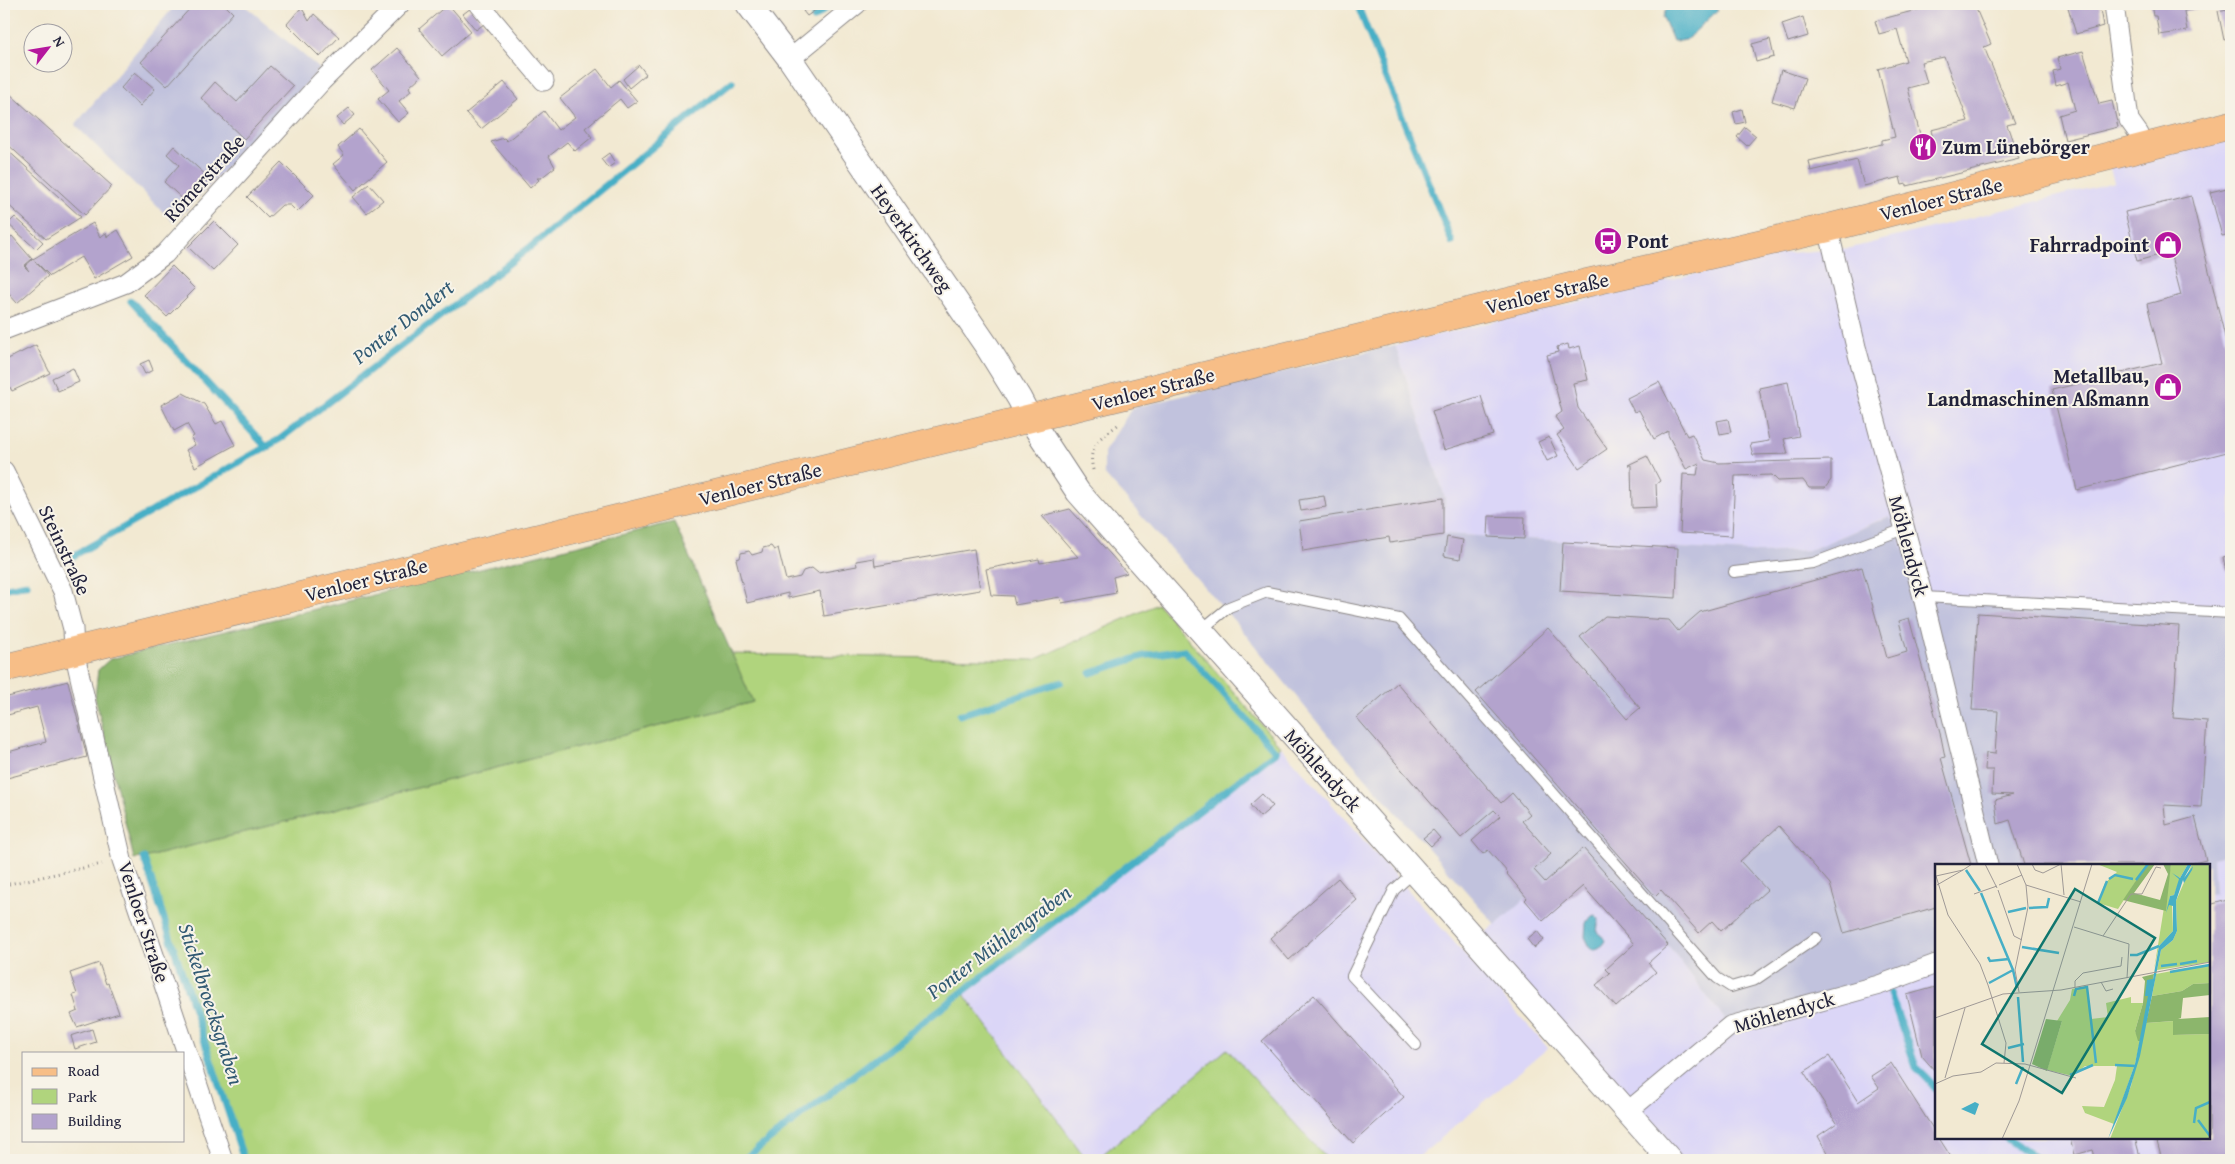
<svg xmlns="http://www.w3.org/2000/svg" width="2235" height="1164" font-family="'Gentium Book Plus',serif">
	<rect width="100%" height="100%" fill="#f7f3e8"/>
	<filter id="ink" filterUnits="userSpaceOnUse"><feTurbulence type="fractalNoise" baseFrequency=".02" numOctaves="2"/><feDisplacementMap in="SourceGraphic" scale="10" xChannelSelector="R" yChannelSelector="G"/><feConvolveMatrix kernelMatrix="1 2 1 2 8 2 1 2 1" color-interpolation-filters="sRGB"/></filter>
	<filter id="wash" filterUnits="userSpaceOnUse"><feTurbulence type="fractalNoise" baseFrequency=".0096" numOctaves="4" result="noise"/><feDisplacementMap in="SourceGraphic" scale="20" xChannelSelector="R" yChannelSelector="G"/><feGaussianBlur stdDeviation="1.12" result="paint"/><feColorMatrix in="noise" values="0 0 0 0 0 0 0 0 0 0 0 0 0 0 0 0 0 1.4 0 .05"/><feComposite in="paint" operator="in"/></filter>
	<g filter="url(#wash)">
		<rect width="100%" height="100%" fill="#f2e9d2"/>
		<path fill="#dbd6f7" d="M 2231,125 L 2231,613 L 1923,597 L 1889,516 L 1810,550 L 1764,553 L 1443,534 L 1445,498 L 1395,345 L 1778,254 L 1851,248 L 2114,182 L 2107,158 Z
			M 1281,747 L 1548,1048 L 1415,1160 L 1328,1160 L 1227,1050 L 1096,1160 L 1087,1160 L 963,993 Z
			M 1583,847 L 1668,945 L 1730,1026 L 1936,964 L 1936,1138 L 2209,1138 L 2209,895 L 2215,893 L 2213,858 L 2231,853 L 2231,1160 L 1670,1160 L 1475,942 Z"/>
		<path fill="#c1c2dd" d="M 176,4 L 243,4 L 320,69 L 174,223 L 75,125 Z
			M 1395,345 L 1445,498 L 1443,534 L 1764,553 L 1810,550 L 1890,516 L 1923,597 L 2231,613 L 2231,853 L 2213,858 L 2215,894 L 2209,895 L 2209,865 L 1936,865 L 1936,964 L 1730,1026 L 1668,945 L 1583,847 L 1496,925 L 1326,733 L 1238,625 L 1104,474 L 1104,452 L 1132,408 Z"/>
		<path fill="#b0d47d" stroke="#697b5c" d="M 1158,604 L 1281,747 L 963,993 L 1087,1160 L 244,1160 L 144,858 L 753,702 L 730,654 L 1034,660 Z
			M 1227,1049 L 1328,1160 L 1096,1160 Z"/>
		<path fill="#8cb66c" stroke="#576c54" d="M 674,522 L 753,702 L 144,858 L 134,859 L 95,697 L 98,670 L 110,659 Z"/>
		<path fill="#47afc6" stroke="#346880" d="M 1682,4 L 1707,4 L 1718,10 L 1686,40 L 1673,41 L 1663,17 L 1667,7 Z
			M 1595,915 L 1599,919 L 1597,932 L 1606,940 C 1604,946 1597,950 1591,949 L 1585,937 L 1586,922 L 1592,916 Z"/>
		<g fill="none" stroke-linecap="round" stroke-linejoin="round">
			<path stroke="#47afc6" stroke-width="7" d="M 1357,4 L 1452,242
				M 814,18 L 831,4
				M 131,301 L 267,448
				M 73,556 L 280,439 L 538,241 L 732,82
				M 4,587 L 7,588 L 27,584
				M 960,715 L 1061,682
				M 144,858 L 244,1160
				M 1890,993 L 1916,1067 L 1936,1088
				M 2006,1138 L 2039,1160
				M 743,1160 L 1276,752 L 1184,650 L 1143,656 L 1091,673"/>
		</g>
		<g id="blocks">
			<path fill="#b3a3cd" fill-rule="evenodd" d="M 194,4 L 224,4 L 233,13 L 167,86 L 141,62 Z
				M 448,4 L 471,31 L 442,56 L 419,29 Z
				M 813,4 L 817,9 L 807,16 L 803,11 Z
				M 1939,4 L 1974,4 L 1991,44 L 1984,47 L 2015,123 L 2007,125 L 2019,159 L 1907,186 L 1907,184 L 1902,185 L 1900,177 L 1864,186 L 1857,160 L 1811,171 L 1809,161 L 1882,144 L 1882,140 L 1895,137 L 1878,69 L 1906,61 L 1897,29 L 1879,34 L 1875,21 ZM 1944,57 L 1968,121 L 1931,130 L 1934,143 L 1923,146 L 1908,88 L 1927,83 L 1921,62 Z
				M 2067,4 L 2099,4 L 2103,26 L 2076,34 Z
				M 2151,4 L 2196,4 L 2197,9 L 2184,11 L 2187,31 L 2159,35 L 2156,16 L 2153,16 Z
				M 471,8 L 484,24 L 476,30 L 463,14 Z
				M 300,9 L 303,10 L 309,21 L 314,14 L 339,37 L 320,57 L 287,24 Z
				M 2227,9 L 2231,38 L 2224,40 L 2218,11 Z
				M 1803,17 L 1808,36 L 1788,42 L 1782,24 Z
				M 1770,39 L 1774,57 L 1756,62 L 1752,44 Z
				M 397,48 L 421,76 L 409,87 L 411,91 L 399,101 L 409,113 L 398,122 L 378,99 L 389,90 L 372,70 Z
				M 2083,51 L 2099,104 L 2112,101 L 2118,127 L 2065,140 L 2059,115 L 2075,110 L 2068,82 L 2056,86 L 2053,71 L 2060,69 L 2057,58 Z
				M 639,65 L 646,74 L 629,88 L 623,79 Z
				M 270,66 L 293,86 L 244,139 L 201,98 L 215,82 L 237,102 Z
				M 597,69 L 611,87 L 619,80 L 637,101 L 627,108 L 620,99 L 585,128 L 592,137 L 575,151 L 567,142 L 549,156 L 555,167 L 541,178 L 537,178 L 539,180 L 530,188 L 491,142 L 504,138 L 507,141 L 544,111 L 558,130 L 575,117 L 560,98 Z
				M 1781,70 L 1805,78 L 1795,108 L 1772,101 Z
				M 135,72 L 155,89 L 140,106 L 121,88 Z
				M 504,82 L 518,99 L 481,129 L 466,113 Z
				M 9,93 L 112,186 L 85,215 L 4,141 L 4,99 Z
				M 349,108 L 355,115 L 343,125 L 337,118 Z
				M 1742,109 L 1745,122 L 1736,124 L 1733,112 Z
				M 1745,127 L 1756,136 L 1747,146 L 1737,137 Z
				M 359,129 L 387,162 L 355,190 L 333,164 L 344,155 L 338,147 Z
				M 174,146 L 209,178 L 187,203 L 164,182 L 179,165 L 167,154 Z
				M 4,147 L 81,217 L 46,239 L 4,201 Z
				M 609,153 L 615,163 L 608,168 L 601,159 Z
				M 281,162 L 314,195 L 297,212 L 290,205 L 282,205 L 268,218 L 247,197 Z
				M 369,184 L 383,200 L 367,213 L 353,197 Z
				M 2231,187 L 2231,234 L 2222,236 L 2210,192 Z
				M 2191,196 L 2231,362 L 2231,451 L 2077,490 L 2052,390 L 2162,363 L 2147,304 L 2181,295 L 2170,252 L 2137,261 L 2125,212 Z
				M 15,217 L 43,242 L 36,249 L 8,224 Z
				M 214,221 L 238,245 L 213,271 L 188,247 Z
				M 93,223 L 100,237 L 106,233 L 107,237 L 118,230 L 133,256 L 94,279 L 81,257 L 50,276 L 33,259 Z
				M 12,236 L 32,259 L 24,266 L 29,271 L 25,266 L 33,259 L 48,276 L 17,303 L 9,294 L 4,294 L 4,243 Z
				M 172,266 L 195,289 L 167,317 L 144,295 Z
				M 1568,344 L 1569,349 L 1580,346 L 1588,380 L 1573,383 L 1578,408 L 1607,449 L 1579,468 L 1557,435 L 1564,430 L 1555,417 L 1562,412 L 1547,355 L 1558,352 L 1557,347 Z
				M 36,345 L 50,373 L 12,391 L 4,376 L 4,361 Z
				M 149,360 L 153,370 L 145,374 L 140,364 Z
				M 73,368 L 79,382 L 58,391 L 52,378 Z
				M 1659,382 L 1687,436 L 1692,434 L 1705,460 L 1719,463 L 1831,460 L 1831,480 L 1825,488 L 1809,488 L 1803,480 L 1778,481 L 1772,475 L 1735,476 L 1732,536 L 1680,533 L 1683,474 L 1697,475 L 1699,463 L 1686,469 L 1668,435 L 1668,431 L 1654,439 L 1639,410 L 1634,412 L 1627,398 Z
				M 1788,382 L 1799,436 L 1784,439 L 1788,454 L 1753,455 L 1750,444 L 1769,441 L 1759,388 Z
				M 183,393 L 204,404 L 216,424 L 222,421 L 235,445 L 195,467 L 186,450 L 195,445 L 191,438 L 194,436 L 187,424 L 174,431 L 161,405 Z
				M 1481,396 L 1493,435 L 1444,450 L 1432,411 Z
				M 1728,419 L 1731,432 L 1720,434 L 1717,421 Z
				M 1549,437 L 1558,456 L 1547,461 L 1538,442 Z
				M 1647,456 L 1660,481 L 1656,484 L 1657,507 L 1632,508 L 1631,465 L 1628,465 Z
				M 1324,496 L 1326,507 L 1301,511 L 1299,500 Z
				M 1443,498 L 1443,535 L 1390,543 L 1389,537 L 1303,551 L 1299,521 Z
				M 1070,509 L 1127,573 L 1113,577 L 1116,593 L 1062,603 L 1060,597 L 1015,605 L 1013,596 L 991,595 L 986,569 L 1039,559 L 1040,563 L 1078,557 L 1042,516 Z
				M 1489,516 L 1525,517 L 1524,539 L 1488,537 Z
				M 1447,537 L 1463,540 L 1460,559 L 1444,556 Z
				M 1563,542 L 1678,548 L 1676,598 L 1560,591 Z
				M 771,546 L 774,550 L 778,548 L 786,580 L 800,577 L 803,571 L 812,568 L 818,573 L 857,566 L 856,561 L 874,558 L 875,566 L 974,549 L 980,590 L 824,616 L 820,591 L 788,598 L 788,593 L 747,603 L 736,559 L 740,558 L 741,553 L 749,551 L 752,555 L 762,552 L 763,548 Z
				M 2231,555 L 2231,570 L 2226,571 L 2223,557 Z
				M 1862,567 L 1887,658 L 1907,652 L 1899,621 L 1909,618 L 1941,737 L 1945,757 L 1941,758 L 1971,865 L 1936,865 L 1936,907 L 1844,933 L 1830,884 L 1779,826 L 1740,861 L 1767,890 L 1721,931 L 1712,921 L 1699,933 L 1661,890 L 1655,896 L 1476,692 L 1548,628 L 1627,719 L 1640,708 L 1580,637 L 1605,616 L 1669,620 L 1678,631 L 1700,612 Z
				M 1978,613 L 2179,626 L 2173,718 L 2207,721 L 2201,807 L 2164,805 L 2166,825 L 2195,817 L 2206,860 L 2185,865 L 2024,865 L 2010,820 L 1998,824 L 1995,800 L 2013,795 L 1992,794 L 1993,770 L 1985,770 L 1986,753 L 1995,754 L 1998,711 L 1972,710 Z
				M 68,681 L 87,757 L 7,778 L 4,767 L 4,753 L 46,742 L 37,707 L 4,716 L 4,698 Z
				M 1397,683 L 1501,803 L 1512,793 L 1530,814 L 1522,821 L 1551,854 L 1534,870 L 1545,882 L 1583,848 L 1668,945 L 1648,963 L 1656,972 L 1616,1007 L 1596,985 L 1610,973 L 1606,969 L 1634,944 L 1583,886 L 1543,921 L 1525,900 L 1527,898 L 1507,874 L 1508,873 L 1488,850 L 1483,854 L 1472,841 L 1500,816 L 1494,810 L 1461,838 L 1357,718 Z
				M 1262,794 L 1273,806 L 1260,817 L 1250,805 Z
				M 1433,830 L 1440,838 L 1431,846 L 1423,838 Z
				M 1338,878 L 1357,900 L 1289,960 L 1270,938 Z
				M 2231,899 L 2231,1160 L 2162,1160 L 2156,1138 L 2209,1138 L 2209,905 Z
				M 1537,931 L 1544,940 L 1534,948 L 1527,939 Z
				M 99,963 L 106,984 L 108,983 L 119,1013 L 77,1027 L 71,1014 L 78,1011 L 73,995 L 77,994 L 70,973 Z
				M 1936,987 L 1936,1072 L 1922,1056 L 1907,995 Z
				M 1314,995 L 1404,1097 L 1353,1143 L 1262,1041 Z
				M 92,1029 L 96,1042 L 75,1049 L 71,1036 Z
				M 1829,1056 L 1858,1102 L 1879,1088 L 1871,1076 L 1891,1063 L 1953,1160 L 1831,1160 L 1818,1136 L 1837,1123 L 1804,1072 Z
				M 2070,1138 L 2135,1138 L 2141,1160 L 2096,1160 L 2093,1150 L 2074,1155 Z"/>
		</g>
	</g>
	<g filter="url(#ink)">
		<use href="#blocks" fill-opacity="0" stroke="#8a8686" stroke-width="1"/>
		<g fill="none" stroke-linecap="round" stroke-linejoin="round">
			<defs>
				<path id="service" d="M 1734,572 L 1813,563 L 1904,529
					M 1923,597 L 2231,613
					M 1201,630 L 1229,607 L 1267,592 L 1399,619 L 1717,978 L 1731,987 L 1755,980 L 1816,938
					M 1414,872 L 1394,890 L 1352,976 L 1416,1045"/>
				<path id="minor" d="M 479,4 L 544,81
					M 2114,4 L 2129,120 L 2139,134 L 2141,148
					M 790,59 L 857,4
					M 1828,228 L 1856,347 L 1923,597 L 1988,865
					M 4,330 L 126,283 L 165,254 L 322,81 L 400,4
					M 4,471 L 63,591 L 73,629 L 74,651 L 122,860 L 223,1160
					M 1627,1112 L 1730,1026 L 1879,985 L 1936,964"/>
				<path id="tertiary" d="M 748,4 L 790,59 L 988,348 L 1019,398 L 1030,419 L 1078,492 L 1670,1160"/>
				<path id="primary" d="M 4,668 L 1586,283 L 1828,228 L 2231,125"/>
			</defs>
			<use href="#service" stroke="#8a8686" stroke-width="12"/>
			<use href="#minor" stroke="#8a8686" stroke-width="21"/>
			<use href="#tertiary" stroke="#8a8686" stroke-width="26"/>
			<use href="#primary" stroke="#8a8686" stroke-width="29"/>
			<path stroke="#8a8686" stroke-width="3" stroke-dasharray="1 4" stroke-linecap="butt" d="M 1093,470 C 1087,443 1101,438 1119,424
				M 4,885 L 102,864"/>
			<use href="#service" stroke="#fff" stroke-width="10"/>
			<use href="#minor" stroke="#fff" stroke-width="19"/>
			<use href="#tertiary" stroke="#fff" stroke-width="24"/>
			<use href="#primary" stroke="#f7be87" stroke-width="28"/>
		</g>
	</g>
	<defs>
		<symbol id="restaurant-disc" viewBox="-11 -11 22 22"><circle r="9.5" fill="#b5179e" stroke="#f7f3e8"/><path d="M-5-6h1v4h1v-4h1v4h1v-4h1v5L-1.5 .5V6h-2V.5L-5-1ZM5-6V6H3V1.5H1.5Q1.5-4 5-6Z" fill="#fff"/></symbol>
		<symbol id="bus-disc" viewBox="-11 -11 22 22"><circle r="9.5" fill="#b5179e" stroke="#f7f3e8"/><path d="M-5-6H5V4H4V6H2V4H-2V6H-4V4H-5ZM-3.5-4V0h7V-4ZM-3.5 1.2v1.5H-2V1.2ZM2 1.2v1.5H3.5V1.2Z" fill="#fff"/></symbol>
		<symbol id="shop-disc" viewBox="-11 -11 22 22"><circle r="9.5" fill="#b5179e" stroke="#f7f3e8"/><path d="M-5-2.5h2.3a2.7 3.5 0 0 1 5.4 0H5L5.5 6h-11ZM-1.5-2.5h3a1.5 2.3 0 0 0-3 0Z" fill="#fff"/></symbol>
	</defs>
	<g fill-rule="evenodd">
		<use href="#restaurant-disc" x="1907" y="131" width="32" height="32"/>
		<use href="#bus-disc" x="1592" y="225" width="32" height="32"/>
		<use href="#shop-disc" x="2152" y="229" width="32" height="32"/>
		<use href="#shop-disc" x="2152" y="371" width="32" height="32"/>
	</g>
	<g text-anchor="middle" stroke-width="4" stroke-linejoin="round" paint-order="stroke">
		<g font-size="20" font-weight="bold" fill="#22223b" stroke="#f7f3e8" text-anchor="start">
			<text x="1942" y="154">Zum Lünebörger</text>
			<text x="1627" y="248">Pont</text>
			<text x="2149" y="252" text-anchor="end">Fahrradpoint</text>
			<text x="2149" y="383" text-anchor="end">Metallbau,<tspan x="2149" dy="23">Landmaschinen Aßmann</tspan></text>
		</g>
		<g font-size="20" fill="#22223b" stroke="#f7f3e8">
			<text transform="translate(204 178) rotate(-48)" y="7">Römerstraße</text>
			<text transform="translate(1941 199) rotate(-14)" y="7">Venloer Straße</text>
			<text transform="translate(912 238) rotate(55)" y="7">Heyerkirchweg</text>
			<text transform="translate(1547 293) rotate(-13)" y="7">Venloer Straße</text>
			<text transform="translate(1153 389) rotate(-14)" y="7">Venloer Straße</text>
			<text transform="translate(760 484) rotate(-14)" y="7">Venloer Straße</text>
			<text transform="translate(1909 546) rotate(75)" y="7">Möhlendyck</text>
			<text transform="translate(65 550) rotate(65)" y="7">Steinstraße</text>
			<text transform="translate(366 580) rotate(-14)" y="7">Venloer Straße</text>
			<text transform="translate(1323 770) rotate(48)" y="7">Möhlendyck</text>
			<text transform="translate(144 922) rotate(72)" y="7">Venloer Straße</text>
			<text transform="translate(1784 1012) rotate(-16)" y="7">Möhlendyck</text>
		</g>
		<g font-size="21" font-style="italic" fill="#315a73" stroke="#f7f3e8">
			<text transform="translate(403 322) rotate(-38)" y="7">Ponter Dondert</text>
			<text transform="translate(999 942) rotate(-37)" y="7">Ponter Mühlengraben</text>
			<text transform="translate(211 1004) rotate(72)" y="7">Stickelbroecksgraben</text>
		</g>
	</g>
	<g transform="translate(1935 864)">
		<rect width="275" height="275" fill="#f2e9d2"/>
		<path d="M 162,0 L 212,0 L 183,45 L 163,39 L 170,19 L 182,8 ZM 236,0 L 253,0 L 245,14 L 242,13 L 245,15 L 239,31 L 235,32 L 232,50 L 233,41 L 237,41 L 238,67 L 224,82 L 219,106 ZM 257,0 L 275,0 L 275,98 L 222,106 L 226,86 L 238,76 L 242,67 L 241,37 ZM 275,100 L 275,119 L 258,120 L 247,127 L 217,132 L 221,110 ZM 152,122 L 156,155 L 173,153 L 171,139 L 196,133 L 196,139 L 208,139 L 200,167 L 205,177 L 200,200 L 179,260 L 150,249 L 147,242 L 169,243 L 180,216 L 182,202 L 150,202 L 138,212 L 112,206 L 127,157 L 122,157 L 135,136 L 137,125 ZM 239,157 L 238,171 L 275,170 L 275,275 L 175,275 L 196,222 L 211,159 Z" fill="#b0d47d"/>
		<path d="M 212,0 L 220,0 L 199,29 L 225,36 L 233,10 L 228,0 L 236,0 L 231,47 L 188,36 ZM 219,110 L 205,177 L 203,177 L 200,167 L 208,139 L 210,117 L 207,113 ZM 275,119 L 275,131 L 248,134 L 246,154 L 243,155 L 275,153 L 275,170 L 238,171 L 238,157 L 211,159 L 217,132 L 247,127 L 258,120 ZM 111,155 L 127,157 L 112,207 L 97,200 Z" fill="#8cb66c"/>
		<path d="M 253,0 L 257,0 L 249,14 L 258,2 L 257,6 L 249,19 L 248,16 L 241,37 L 242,67 L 238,76 L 226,86 L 205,192 L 192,234 L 173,275 L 200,200 L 213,132 L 210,132 L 212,116 L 218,115 L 224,82 L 238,67 L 238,42 L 234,41 L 231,49 L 235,32 L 239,31 L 244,15 L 237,9 L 245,14 ZM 40,238 L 44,240 L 40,251 L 26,245 Z" fill="#47afc6"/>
		<path fill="none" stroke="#47afc6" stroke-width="2.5" d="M 31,6 L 45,27M 174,15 L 180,11 L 198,15M 201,16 L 213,0M 46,29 L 78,106 L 82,124M 163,39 L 172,17M 94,44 L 112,43 L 114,34M 73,48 L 91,44M 87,83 L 124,89M 195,91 L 202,91 L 224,82M 53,93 L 55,97 L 74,95M 245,100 L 262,97M 226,102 L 242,100M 235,108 L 275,101M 54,119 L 78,106M 139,132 L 141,125 L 152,123 L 161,199M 83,133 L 88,198M 73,184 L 89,180M 180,201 L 201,202M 135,211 L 158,201M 81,220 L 88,203M 263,256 L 275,272M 259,259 L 261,244 L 275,238"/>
		<path fill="none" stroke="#9f9996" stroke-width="1" d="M 50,0 L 62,24M 82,0 L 91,21 L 93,43 L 80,106 L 84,128M 97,0 L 100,6 L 108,9 L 126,0M 126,0 L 129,31M 1,12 L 13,51 L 45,100 L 53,121 L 71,179 L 69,199M 1,12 L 28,6 L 37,0M 2,21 L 28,6M 64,21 L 87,11M 91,21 L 146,38M 63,26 L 79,72 L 87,76M 39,30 L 62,22M 139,63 L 194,80 L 192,114M 168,72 L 196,30 L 207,30 L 221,3 L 226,4M 166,118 L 171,127 L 178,125M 140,123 L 140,117 L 148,109 L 186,102 L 187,93M 0,154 L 68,130 L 126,126 L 275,98M 10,214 L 30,144M 0,220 L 18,212 L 46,208 L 61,199 L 90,200 L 141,214M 67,275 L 84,237 L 157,0"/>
		<path fill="#0f766e" fill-opacity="0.15" stroke="#0f766e" stroke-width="2.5" d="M 140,25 L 220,74 L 127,229 L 47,180 Z"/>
		<rect width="275" height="275" fill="none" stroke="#22223b" stroke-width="2.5"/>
	</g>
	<rect width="2235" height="1164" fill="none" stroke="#f7f3e8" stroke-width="20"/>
	<rect x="22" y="1052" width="162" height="90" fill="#f7f3e8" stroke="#a29fa3"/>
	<rect x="32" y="1068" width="25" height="8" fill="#f7be87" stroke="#a29fa3"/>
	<text x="68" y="1076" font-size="15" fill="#22223b">Road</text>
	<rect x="32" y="1089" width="25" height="15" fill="#b0d47d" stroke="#a29fa3"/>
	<text x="68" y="1102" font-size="15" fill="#22223b">Park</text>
	<rect x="32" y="1114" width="25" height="15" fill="#b3a3cd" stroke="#a29fa3"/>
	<text x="68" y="1126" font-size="15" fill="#22223b">Building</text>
	<g transform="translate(48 48) rotate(59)"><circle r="24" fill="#f7f3e8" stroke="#a29fa3"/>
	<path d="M0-4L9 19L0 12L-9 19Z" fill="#b5179e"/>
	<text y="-8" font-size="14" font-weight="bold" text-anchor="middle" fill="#22223b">N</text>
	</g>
</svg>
